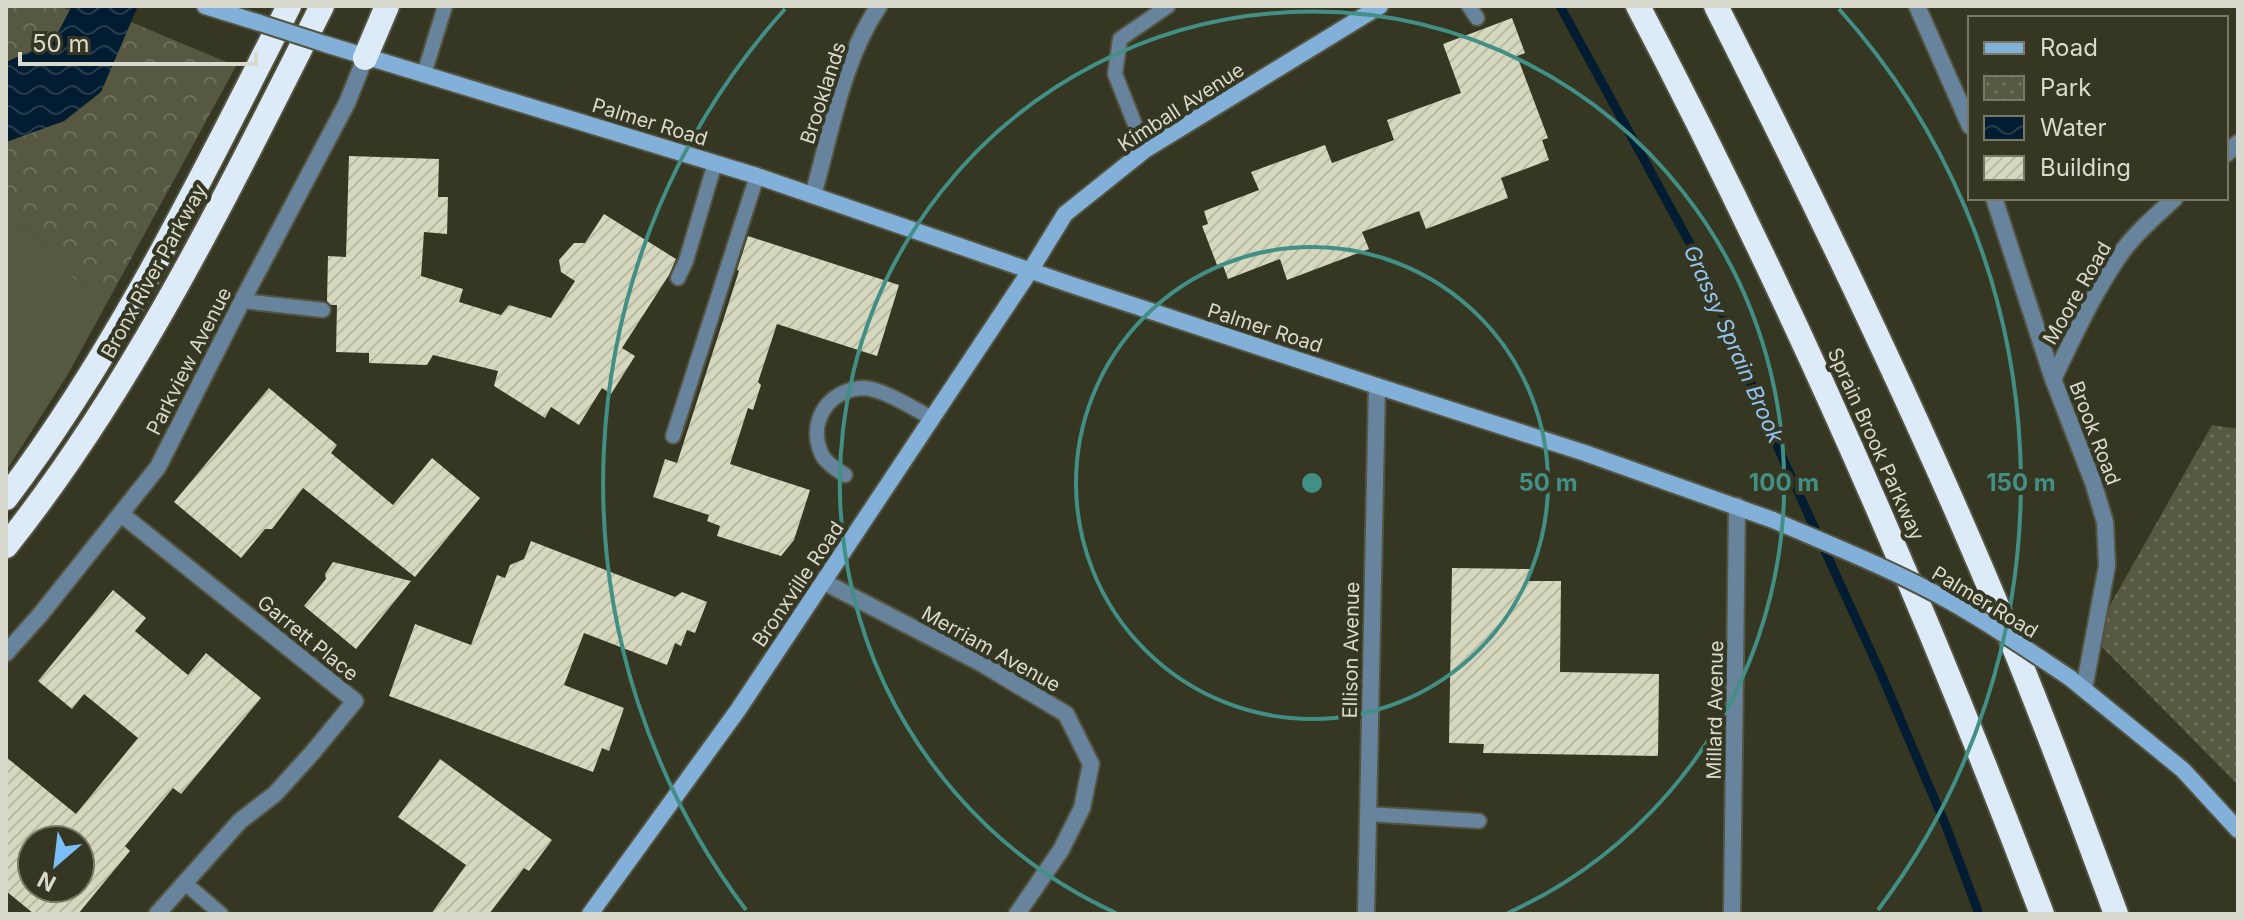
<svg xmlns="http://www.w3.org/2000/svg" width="2244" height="920" font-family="Inter,sans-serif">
	<defs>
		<pattern id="forest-crowns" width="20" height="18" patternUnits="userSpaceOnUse" patternTransform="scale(2)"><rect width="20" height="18" fill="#575841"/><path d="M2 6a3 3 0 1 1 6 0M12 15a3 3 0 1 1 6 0" fill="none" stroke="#6f6f5b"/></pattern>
		<pattern id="park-dots" width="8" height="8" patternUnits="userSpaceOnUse" patternTransform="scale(2)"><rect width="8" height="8" fill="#575841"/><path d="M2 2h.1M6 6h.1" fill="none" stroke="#6f6f5b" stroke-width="1.8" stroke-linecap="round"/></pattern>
		<pattern id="water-waves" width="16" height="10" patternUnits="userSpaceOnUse" patternTransform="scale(2)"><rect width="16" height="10" fill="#021d31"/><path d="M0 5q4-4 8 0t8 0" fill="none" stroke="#263d4e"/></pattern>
		<pattern id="building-hatch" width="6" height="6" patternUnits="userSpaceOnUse" patternTransform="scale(2)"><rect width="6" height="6" fill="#d6d8be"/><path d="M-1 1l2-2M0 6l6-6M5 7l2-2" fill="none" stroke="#b8baa4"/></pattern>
	</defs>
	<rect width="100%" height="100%" fill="#363722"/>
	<path fill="#575841" d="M 6,218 L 32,233 L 75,280 L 91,290 L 114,290 L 68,374 L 8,468 L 6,449 Z"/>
	<path fill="url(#forest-crowns)" d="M 6,6 L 56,6 L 70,10 L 53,42 L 6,62 Z
		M 131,22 L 236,66 L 114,290 L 91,290 L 75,280 L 32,233 L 6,218 L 6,142 L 64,121 L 100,92 Z"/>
	<path fill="url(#park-dots)" d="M 2212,425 L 2238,429 L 2238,785 L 2092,637 Z"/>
	<path fill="url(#water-waves)" d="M 72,6 L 138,6 L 101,92 L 64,121 L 6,142 L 6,62 L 53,42 Z"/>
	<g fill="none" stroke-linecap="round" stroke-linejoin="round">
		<path stroke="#021d31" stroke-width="9" d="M 1560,6 L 1699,260 L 1779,450 L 1879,669 L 1946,826 L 1979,914"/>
	</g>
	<path fill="url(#building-hatch)" fill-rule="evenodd" d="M 1512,18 L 1525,53 L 1517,56 L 1548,138 L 1542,140 L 1549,160 L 1501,178 L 1508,198 L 1426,229 L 1419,211 L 1362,232 L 1369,249 L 1287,280 L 1280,259 L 1228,279 L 1222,263 L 1217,265 L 1202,226 L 1208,224 L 1204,211 L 1259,190 L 1251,172 L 1325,145 L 1332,163 L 1394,140 L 1387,120 L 1461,93 L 1443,44 Z
		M 349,156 L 439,159 L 438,197 L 448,197 L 447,234 L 424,232 L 421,276 L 463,289 L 459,302 L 501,315 L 509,305 L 551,318 L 575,281 L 561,272 L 559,260 L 574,243 L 585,243 L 604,214 L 676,259 L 669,275 L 622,348 L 635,356 L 611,394 L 602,388 L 579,425 L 551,407 L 545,418 L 494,386 L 498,371 L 433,355 L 427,365 L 369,363 L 369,353 L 336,352 L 337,305 L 331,305 L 327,301 L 328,256 L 346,257 Z
		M 748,236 L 899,285 L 877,356 L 777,324 L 758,382 L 761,385 L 753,410 L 748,408 L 730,464 L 810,490 L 794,540 L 781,556 L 717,536 L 720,526 L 707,521 L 709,515 L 653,497 L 665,459 L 677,463 L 739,271 L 737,270 Z
		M 269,388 L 337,445 L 331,453 L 393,505 L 432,458 L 480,498 L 415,577 L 303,488 L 272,529 L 265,529 L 241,558 L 174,502 Z
		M 531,541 L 675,597 L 682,592 L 707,602 L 695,633 L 687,630 L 681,646 L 675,643 L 667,665 L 584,633 L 564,685 L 624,708 L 609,751 L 602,748 L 593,772 L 389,696 L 415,624 L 471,645 L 497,575 L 505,578 L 510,565 L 524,559 Z
		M 333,562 L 411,581 L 356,649 L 304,606 L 326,579 L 325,574 Z
		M 1452,568 L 1530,569 L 1529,581 L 1561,581 L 1560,672 L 1659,674 L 1658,756 L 1483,753 L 1484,744 L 1449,743 Z
		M 113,590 L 146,618 L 135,631 L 188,675 L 206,653 L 261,698 L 181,794 L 173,788 L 125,846 L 130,851 L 78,914 L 34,914 L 6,891 L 6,757 L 76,814 L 138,738 L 84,694 L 72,709 L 38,681 ZM 32,840 L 80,840 L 80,888 L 32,888 Z
		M 440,759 L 552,840 L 529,871 L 524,868 L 489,914 L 431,914 L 466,865 L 398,817 Z"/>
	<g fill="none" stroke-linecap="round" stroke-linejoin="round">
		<defs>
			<path id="lane" d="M 1469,6 L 1477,18
				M 424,74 L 445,6
				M 1145,150 L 1115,74 L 1120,39 L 1168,6
				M 678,278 L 686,261 L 715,163
				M 242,301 L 323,310
				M 673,436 L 757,176
				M 845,475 C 837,470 826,463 822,455 C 807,423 827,390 863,388 C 882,388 914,409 932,418
				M 1368,814 L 1479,821
				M 186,884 L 221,914"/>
			<path id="street" d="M 1917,6 L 1970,126
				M 2226,154 L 2238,143
				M 813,195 C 831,133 842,60 879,6
				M 1994,198 L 2053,379 L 2093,482 L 2105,522 L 2107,566 L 2084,689
				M 2053,379 C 2074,336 2094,291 2122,252 C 2137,231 2157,215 2175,198
				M 121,514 L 355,701 L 313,752 L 275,794 L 240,821 L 157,914
				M 824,582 L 979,662 L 1066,714 L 1091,764 L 1082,808 L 1061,850 L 1017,914
				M 6,653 L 40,615 L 158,467 L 242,301 L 347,103 L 365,58
				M 1366,914 L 1377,386
				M 1732,914 L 1737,506"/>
			<path id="secondary" d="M 205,6 L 260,23
				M 325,44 L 757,176 L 1069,284 L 1377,386 L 1585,453 L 1773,520
				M 2070,678 L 2183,770 L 2238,830
				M 590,914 L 738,710 L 1030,271 L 1065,214 L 1145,150 L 1380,6"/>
			<path id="highway" d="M 1638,6 C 1792,300 1925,604 2042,914
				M 1716,6 C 1805,182 1892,361 1970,542 C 2023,664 2070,789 2116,914
				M 365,58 L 387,6
				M 6,498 C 120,347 203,174 289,6
				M 6,546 C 136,383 228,191 322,6"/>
		</defs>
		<use href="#lane" stroke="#535441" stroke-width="18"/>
		<use href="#street" stroke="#535441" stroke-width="20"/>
		<use href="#secondary" stroke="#535441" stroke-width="20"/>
		<use href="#highway" stroke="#535441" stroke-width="28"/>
		<use href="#lane" stroke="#68849d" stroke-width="14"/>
		<use href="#street" stroke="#68849d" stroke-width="16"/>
		<use href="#secondary" stroke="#82b0d8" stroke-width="16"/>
		<use href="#highway" stroke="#ddebf8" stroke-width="24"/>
		<defs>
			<path id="secondary-bridge" d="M 260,23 L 325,44
				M 1773,520 C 1833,546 1894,570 1951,602 C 1992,625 2031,652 2070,678"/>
		</defs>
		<use href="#secondary-bridge" stroke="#535441" stroke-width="20" stroke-linecap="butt"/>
		<use href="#secondary-bridge" stroke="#82b0d8" stroke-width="16"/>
	</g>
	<g fill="none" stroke="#428f86" stroke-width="4">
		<circle cx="1312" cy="483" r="236"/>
		<path d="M1116 913A472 472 0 1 1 1508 913"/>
		<path d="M746 910A709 709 0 0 1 785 9M1839 9A709 709 0 0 1 1878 910"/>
	</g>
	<g text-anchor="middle" stroke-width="8" stroke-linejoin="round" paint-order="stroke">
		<g font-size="20" fill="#d9dacd" stroke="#363722">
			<text transform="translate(823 93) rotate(-72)" y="7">Brooklands</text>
			<text transform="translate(1181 107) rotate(-33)" y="7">Kimball Avenue</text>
			<text transform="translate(650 122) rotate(17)" y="7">Palmer Road</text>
			<text transform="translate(154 271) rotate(-61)" y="7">Bronx River Parkway</text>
			<text transform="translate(2077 293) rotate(-60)" y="7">Moore Road</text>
			<text transform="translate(1265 328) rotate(18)" y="7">Palmer Road</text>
			<text transform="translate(189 361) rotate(-63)" y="7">Parkview Avenue</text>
			<text transform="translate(2095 433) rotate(69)" y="7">Brook Road</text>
			<text transform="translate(1876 444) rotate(66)" y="7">Sprain Brook Parkway</text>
			<text transform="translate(798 584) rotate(-56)" y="7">Bronxville Road</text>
			<text transform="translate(1985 602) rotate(31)" y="7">Palmer Road</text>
			<text transform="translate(308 638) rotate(39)" y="7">Garrett Place</text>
			<text transform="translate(991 649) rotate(29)" y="7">Merriam Avenue</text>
			<text transform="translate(1351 650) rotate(-89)" y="7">Ellison Avenue</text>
			<text transform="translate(1715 710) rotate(-89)" y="7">Millard Avenue</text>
		</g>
		<g font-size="22" font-style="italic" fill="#92c5f1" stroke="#363722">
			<text transform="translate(1734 344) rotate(66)" y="8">Grassy Sprain Brook</text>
		</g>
	</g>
	<circle cx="1312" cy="483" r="12" fill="#428f86" stroke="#363722" stroke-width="4"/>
	<g font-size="24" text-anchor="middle" font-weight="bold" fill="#428f86" stroke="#363722" stroke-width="8" stroke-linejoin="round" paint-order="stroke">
		<text x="1548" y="491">50 m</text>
		<text x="1784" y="491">100 m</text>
		<text x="2021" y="491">150 m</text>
	</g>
	<rect width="2244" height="920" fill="none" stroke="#d9dacd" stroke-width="16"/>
	<rect x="1968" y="16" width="260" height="184" fill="#363722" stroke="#777866" stroke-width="2"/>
	<rect x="1984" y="42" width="40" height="12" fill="#82b0d8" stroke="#777866" stroke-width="2"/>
	<text x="2040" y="56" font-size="24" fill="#d9dacd">Road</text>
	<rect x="1984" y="76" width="40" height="24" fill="url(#park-dots)" stroke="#777866" stroke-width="2"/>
	<text x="2040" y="96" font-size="24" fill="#d9dacd">Park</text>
	<rect x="1984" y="116" width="40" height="24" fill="url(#water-waves)" stroke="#777866" stroke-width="2"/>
	<text x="2040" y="136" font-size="24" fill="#d9dacd">Water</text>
	<rect x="1984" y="156" width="40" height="24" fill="url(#building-hatch)" stroke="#777866" stroke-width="2"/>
	<text x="2040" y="176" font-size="24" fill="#d9dacd">Building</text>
	<g transform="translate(56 864) rotate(208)"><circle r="38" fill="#363722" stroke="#777866" stroke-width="2"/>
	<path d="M0-6L14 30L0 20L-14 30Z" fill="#7abff8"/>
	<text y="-12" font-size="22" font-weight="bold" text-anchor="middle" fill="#d9dacd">N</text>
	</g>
	<path d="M20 52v12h236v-12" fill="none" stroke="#d9dacd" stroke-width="4"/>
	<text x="32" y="52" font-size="24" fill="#d9dacd" stroke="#363722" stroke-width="6" paint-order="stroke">50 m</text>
</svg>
